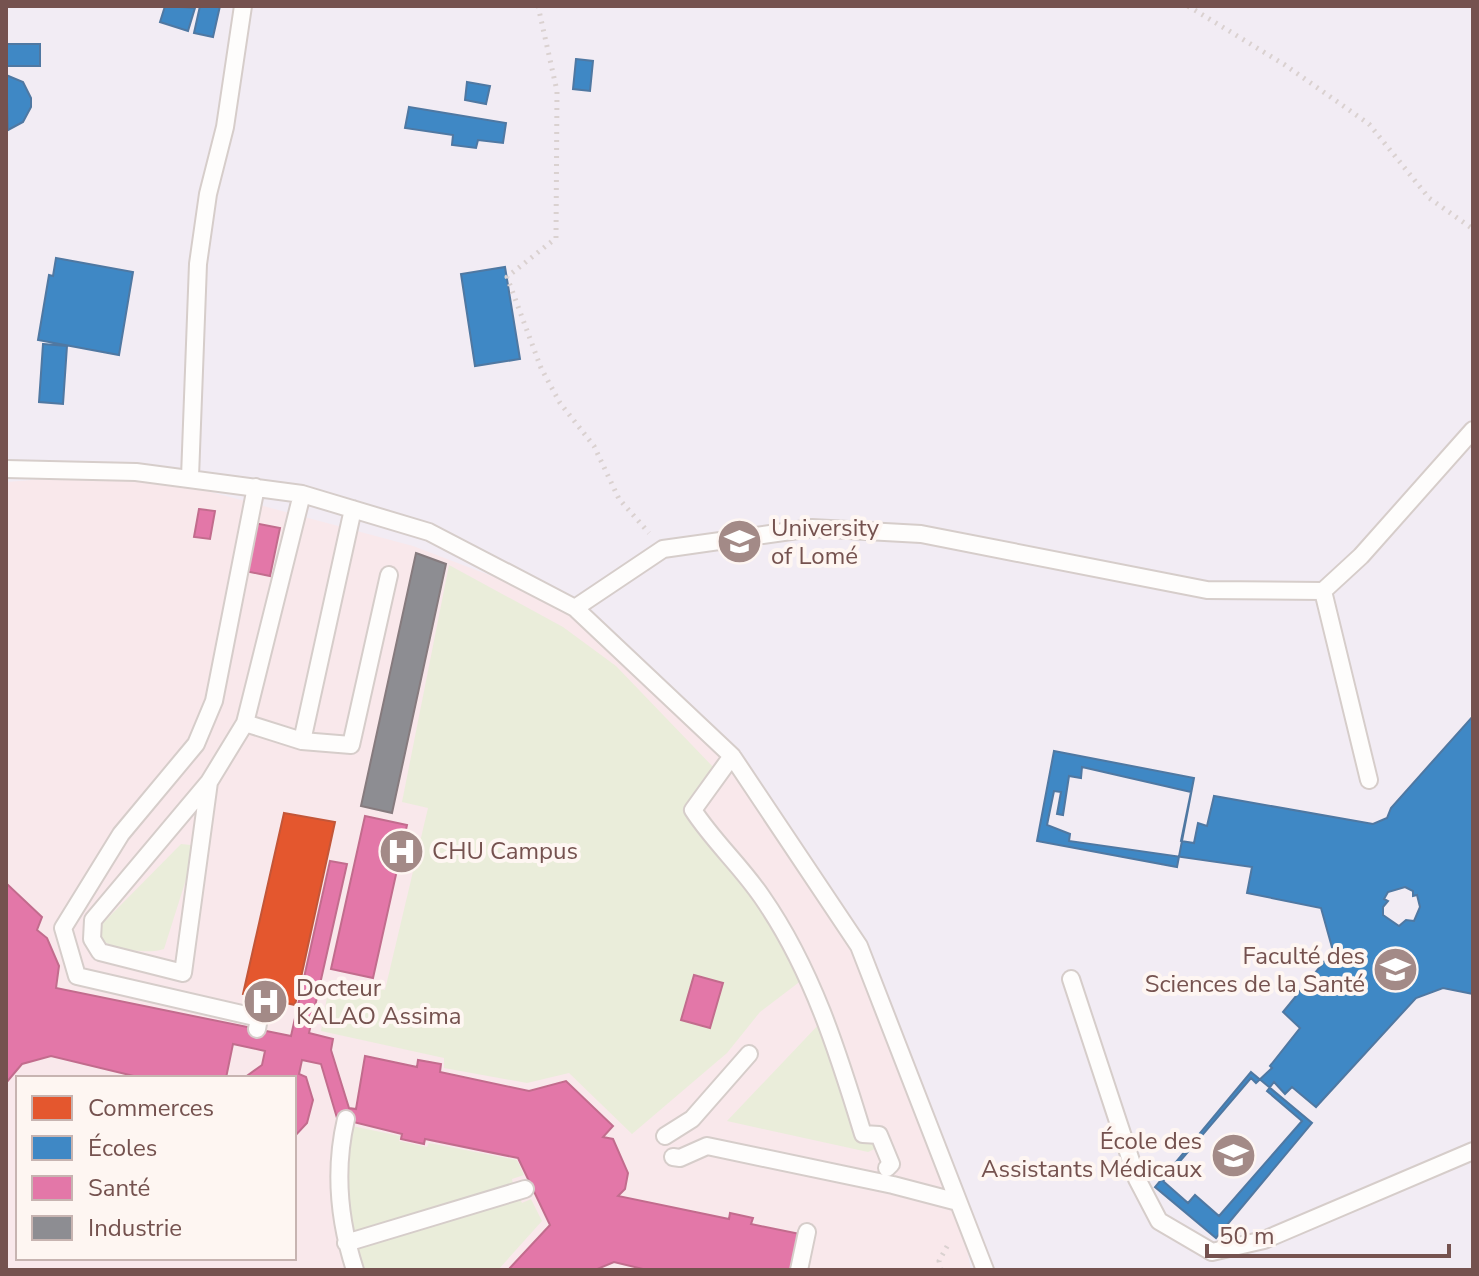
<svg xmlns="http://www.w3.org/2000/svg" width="1479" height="1276" font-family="'Nunito Sans',sans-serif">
	<rect width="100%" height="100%" fill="#f8f2ee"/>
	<path fill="#f2ecf4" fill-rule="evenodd" d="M 6,6 L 1473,6 L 1473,1270 L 6,1270 ZM 18,1078 L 294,1078 L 294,1258 L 18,1258 Z"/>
	<path fill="#f9e8eb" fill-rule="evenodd" d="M 136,472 L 413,546 L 575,608 L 732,756 L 859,946 L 958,1202 L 971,1270 L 6,1270 L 6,482 ZM 18,1078 L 294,1078 L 294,1258 L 18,1258 Z"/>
	<path fill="#eaedda" d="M 449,565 L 563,627 L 616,666 L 716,770 L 684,806 L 756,900 L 802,980 L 760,1012 L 727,1053 L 632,1134 L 569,1073 L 527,1083 L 444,1068 L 444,1058 L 321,1031 L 330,980 L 385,990 L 428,808 L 402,802 Z
		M 181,844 L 191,845 L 194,854 L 164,949 C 148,955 110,949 97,937 L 103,923 Z
		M 822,1021 L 873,1138 L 877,1148 L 868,1152 L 727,1121 Z
		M 352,1126 L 400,1136 L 399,1141 L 427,1147 L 429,1143 L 517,1160 L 524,1175 L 512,1179 L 513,1184 L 356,1234 L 351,1233 L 344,1190 Z
		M 518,1195 L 522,1203 L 531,1199 L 542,1221 L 498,1270 L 360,1270 L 356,1249 Z"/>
	<path fill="#e4572e" stroke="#c35638" stroke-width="2" d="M 284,813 L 335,822 L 295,1005 L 243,994 Z"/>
	<path fill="#3f88c5" stroke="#4f78a2" stroke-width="2" fill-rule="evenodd" d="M 165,6 L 195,8 L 188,31 L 160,22 Z
		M 200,6 L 220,6 L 213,37 L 194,33 Z
		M 6,44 L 40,44 L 40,66 L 6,66 Z
		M 576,59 L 593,61 L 590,91 L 573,89 Z
		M 6,75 L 23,82 L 31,98 L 31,107 L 23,122 L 8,130 Z
		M 467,82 L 490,86 L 486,104 L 465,100 Z
		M 409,107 L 506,123 L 503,143 L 478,140 L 476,148 L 452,145 L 453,135 L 405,128 Z
		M 56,258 L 133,272 L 119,355 L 38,340 L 49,275 L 53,276 Z
		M 505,267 L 520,359 L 475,366 L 461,274 Z
		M 43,344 L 67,346 L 63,404 L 39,402 Z
		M 1473,716 L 1473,994 L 1443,988 L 1416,998 L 1316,1107 L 1292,1087 L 1285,1094 L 1274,1082 L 1267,1091 L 1302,1121 L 1219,1216 L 1195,1195 L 1188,1203 L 1163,1181 L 1251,1078 L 1256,1083 L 1272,1068 L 1270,1066 L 1300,1028 L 1283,1012 L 1333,951 L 1321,908 L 1247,893 L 1252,867 L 1069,841 L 1070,834 L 1047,825 L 1054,791 L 1061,792 L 1057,814 L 1063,815 L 1069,776 L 1081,778 L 1082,767 L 1191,792 L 1181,841 L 1194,843 L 1198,823 L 1207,826 L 1214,796 L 1373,824 L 1387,818 L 1391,808 ZM 1405,887 L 1413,891 L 1413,896 L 1417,895 L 1420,907 L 1414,921 L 1406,920 L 1399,926 L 1383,915 L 1383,907 L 1388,901 L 1384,899 L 1388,892 Z
		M 1054,751 L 1194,778 L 1177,867 L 1037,841 Z
		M 1251,1072 L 1312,1123 L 1216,1238 L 1155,1187 Z"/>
	<path fill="#e377a8" stroke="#c26c8d" stroke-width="2" d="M 199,509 L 215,511 L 210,539 L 194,537 Z
		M 254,523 L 280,528 L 270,576 L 245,571 Z
		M 365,816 L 407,825 L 373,978 L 331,969 Z
		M 330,861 L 347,864 L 309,1033 L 333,1039 L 331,1050 L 349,1108 L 356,1109 L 365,1056 L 417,1067 L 418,1060 L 441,1064 L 440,1072 L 529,1091 L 566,1081 L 613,1126 L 603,1137 L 613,1139 L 628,1173 L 625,1189 L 618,1196 L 729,1219 L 730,1213 L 753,1218 L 751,1224 L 800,1234 L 794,1270 L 647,1270 L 614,1262 L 595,1270 L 508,1270 L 550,1225 L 518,1158 L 425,1139 L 424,1144 L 401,1139 L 402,1134 L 337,1118 L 321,1064 L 302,1060 L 299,1074 L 306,1077 L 313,1100 L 307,1123 L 294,1137 L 294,1078 L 244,1078 L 262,1065 L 265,1051 L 233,1044 L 226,1078 L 142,1078 L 51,1056 L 22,1064 L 6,1083 L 6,883 L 42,917 L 37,930 L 47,938 L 59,966 L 56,988 L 291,1036 Z
		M 694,975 L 723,983 L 710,1028 L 681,1020 Z"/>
	<path fill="#8d8d92" stroke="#867b7e" stroke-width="2" d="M 416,553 L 446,564 L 392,813 L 361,806 Z"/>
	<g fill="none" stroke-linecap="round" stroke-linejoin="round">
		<defs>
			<path id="service" d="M 6,469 L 136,472 L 302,494 L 429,532 L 575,608 L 732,756 L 859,946 L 985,1270
				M 190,477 L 198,264 L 208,194 L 225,127 L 243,6
				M 256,487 L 214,701 L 196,744 L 121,834 L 63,928 L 77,976 L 259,1018 L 257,1029
				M 1323,591 L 1369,780
				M 575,608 L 663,549 L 812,528 L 921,534 L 1207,590 L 1323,591 L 1361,556 L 1473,430
				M 245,723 L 302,741 L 351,745 L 389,575
				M 302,741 L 353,509
				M 732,756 L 693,810 C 713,841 741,866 762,897 C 812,969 838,1052 863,1134 L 879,1135 L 891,1164 L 887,1168
				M 209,782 L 183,973 L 100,952 L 92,939 L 93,920 L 209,782 L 245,723 L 302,494
				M 1071,979 L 1137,1179 L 1159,1221 L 1212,1252 L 1264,1240 L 1473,1151
				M 346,1119 C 334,1170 339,1221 355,1270
				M 665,1136 L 692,1119 L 749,1054
				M 673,1157 L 680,1158 L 707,1146 L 893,1185 L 958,1202
				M 346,1243 L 525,1189
				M 799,1270 L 807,1232"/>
		</defs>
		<use href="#service" stroke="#d6cdca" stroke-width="20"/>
		<path stroke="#dad1d0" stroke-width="5" stroke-dasharray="2 6" stroke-linecap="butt" d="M 538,6 L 557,91 L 556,238 L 507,277 L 541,368 L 560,403 L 594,446 L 619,499 L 649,533
			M 1188,6 L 1285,65 L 1369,124 L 1429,198 L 1473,229
			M 941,1270 L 939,1261 L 950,1241"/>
		<use href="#service" stroke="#fefdfc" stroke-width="16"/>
	</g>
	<defs>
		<symbol id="university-disc" viewBox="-11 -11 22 22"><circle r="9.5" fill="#a38a87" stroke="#fef6f2"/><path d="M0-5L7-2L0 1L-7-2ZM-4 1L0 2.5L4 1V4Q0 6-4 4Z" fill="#fff"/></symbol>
		<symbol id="hospital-disc" viewBox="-11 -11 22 22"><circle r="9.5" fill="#a38a87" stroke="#fef6f2"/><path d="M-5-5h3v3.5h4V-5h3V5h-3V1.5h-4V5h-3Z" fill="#fff"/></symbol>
	</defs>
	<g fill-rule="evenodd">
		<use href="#university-disc" x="714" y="516" width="51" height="51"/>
		<use href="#hospital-disc" x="376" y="826" width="51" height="51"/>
		<use href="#university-disc" x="1370" y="944" width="51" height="51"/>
		<use href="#hospital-disc" x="240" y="976" width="51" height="51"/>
		<use href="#university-disc" x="1208" y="1130" width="51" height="51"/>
	</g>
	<g text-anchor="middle" stroke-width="8" stroke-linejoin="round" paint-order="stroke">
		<g font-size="24" fill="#75524f" stroke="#fef6f2" text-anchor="start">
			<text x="771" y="536">University<tspan x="771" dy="28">of Lomé</tspan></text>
			<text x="432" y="859">CHU Campus</text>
			<text x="1365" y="964" text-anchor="end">Faculté des<tspan x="1365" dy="28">Sciences de la Santé</tspan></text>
			<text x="296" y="996">Docteur<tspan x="296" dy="28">KALAO Assima</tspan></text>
			<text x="1202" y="1149" text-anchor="end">École des<tspan x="1202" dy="28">Assistants Médicaux</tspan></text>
		</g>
	</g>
	<rect width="1479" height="1276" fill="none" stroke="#75524f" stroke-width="16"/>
	<rect x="16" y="1076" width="280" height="184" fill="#fef6f2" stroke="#c7b4b1" stroke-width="2"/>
	<rect x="32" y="1096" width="40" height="24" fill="#e4572e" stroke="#c7b4b1" stroke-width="2"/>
	<text x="88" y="1116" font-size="24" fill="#75524f">Commerces</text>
	<rect x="32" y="1136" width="40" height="24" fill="#3f88c5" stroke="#c7b4b1" stroke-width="2"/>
	<text x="88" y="1156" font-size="24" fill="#75524f">Écoles</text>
	<rect x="32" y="1176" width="40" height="24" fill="#e377a8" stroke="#c7b4b1" stroke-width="2"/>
	<text x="88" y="1196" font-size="24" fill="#75524f">Santé</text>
	<rect x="32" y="1216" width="40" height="24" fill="#8d8d92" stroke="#c7b4b1" stroke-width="2"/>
	<text x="88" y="1236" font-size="24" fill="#75524f">Industrie</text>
	<path d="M1207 1244v12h242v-12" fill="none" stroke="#75524f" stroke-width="4"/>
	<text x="1219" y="1244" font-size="24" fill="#75524f" stroke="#fef6f2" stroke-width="6" paint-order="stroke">50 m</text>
</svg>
